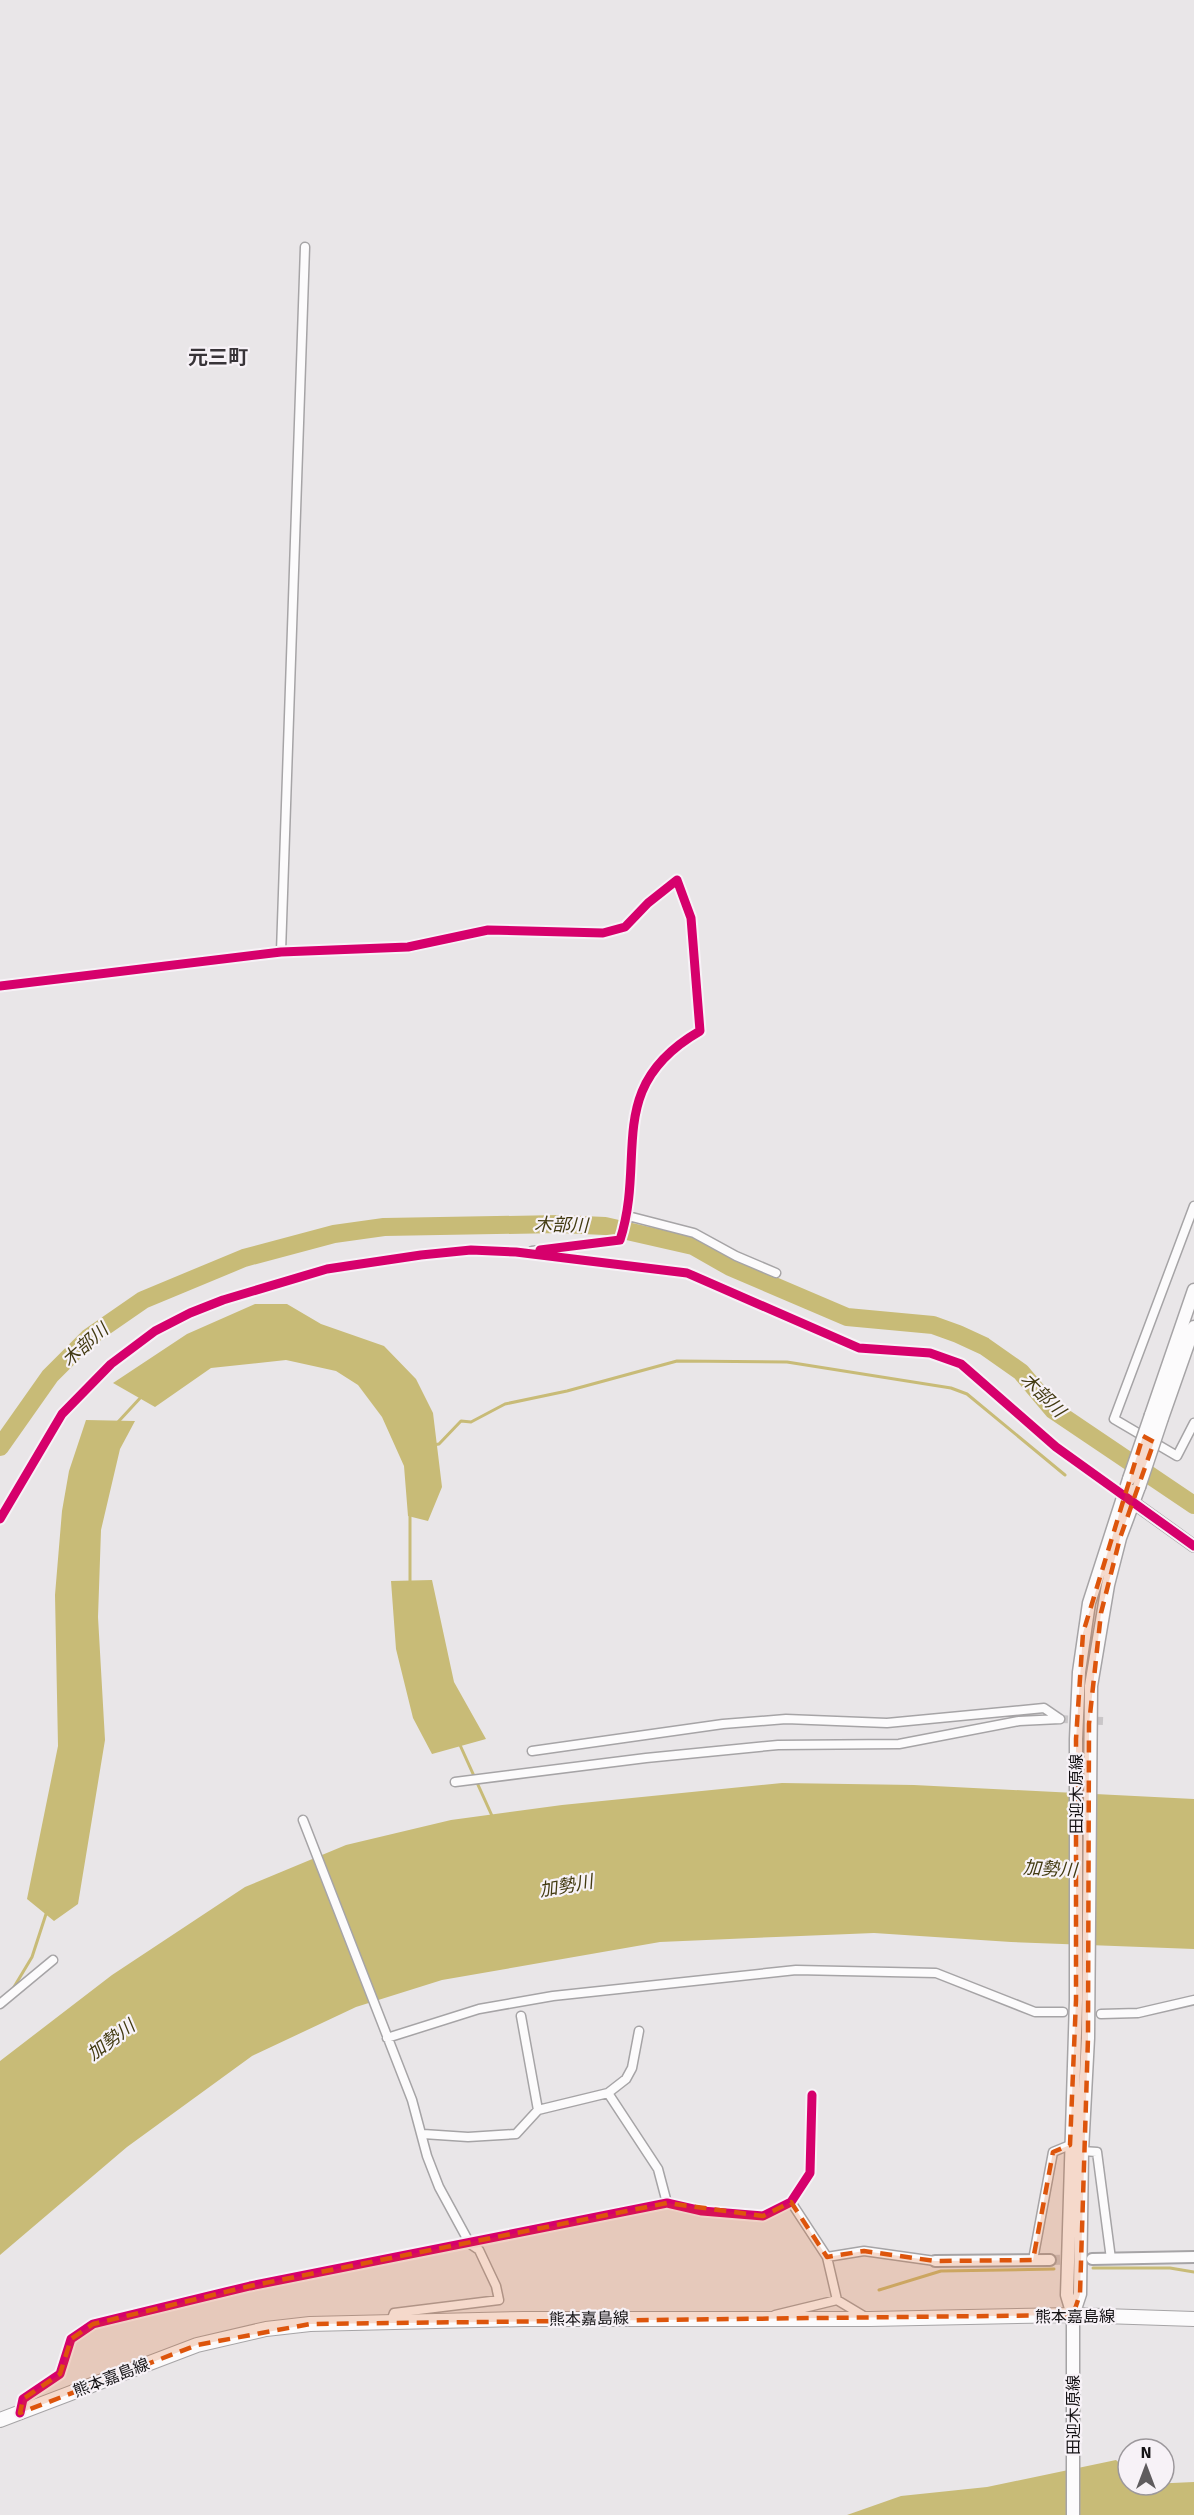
<svg xmlns="http://www.w3.org/2000/svg" width="1194" height="2515" font-family="Signika,'Noto Sans JP',sans-serif">
	<rect width="100%" height="100%" fill="#e9e6e8"/>
	<path fill="#c8bb77" d="M 255,1304 L 287,1304 L 321,1324 L 384,1346 L 416,1379 L 433,1413 L 442,1487 L 428,1521 L 408,1516 L 404,1466 L 382,1417 L 358,1385 L 336,1371 L 286,1360 L 211,1368 L 155,1407 L 113,1383 L 187,1334 Z
		M 86,1420 L 135,1421 L 120,1449 L 101,1530 L 98,1617 L 105,1740 L 78,1904 L 54,1921 L 27,1899 L 58,1746 L 55,1595 L 62,1511 L 69,1471 Z
		M 432,1580 L 454,1682 L 486,1739 L 432,1754 L 413,1718 L 396,1649 L 391,1581 Z
		M 782,1783 L 914,1785 L 1194,1799 L 1194,1949 L 1011,1942 L 874,1933 L 776,1937 L 660,1942 L 442,1980 L 356,2007 L 252,2056 L 127,2147 L 0,2255 L 0,2061 L 112,1975 L 245,1887 L 346,1845 L 451,1820 L 562,1805 Z
		M 1116,2460 L 1128,2471 L 1128,2485 L 1194,2482 L 1194,2515 L 847,2515 L 901,2496 L 987,2487 Z"/>
	<g fill="none" stroke-linecap="round" stroke-linejoin="round">
		<path stroke="#c8bb77" stroke-width="3" d="M 118,1422 L 142,1396
			M 433,1445 L 439,1444 L 461,1421 L 471,1422 L 505,1404 L 567,1391 L 677,1361 L 787,1362 L 951,1388 L 967,1394 L 1065,1475
			M 410,1514 L 410,1583
			M 460,1745 L 493,1818
			M 14,1987 L 32,1957 L 47,1911
			M 1093,2268 L 1170,2268 L 1194,2272
			M 879,2290 L 941,2271 L 1054,2269"/>
		<path stroke="#c8bb77" stroke-width="18" d="M 0,1447 L 50,1376 L 88,1338 L 143,1300 L 244,1258 L 334,1234 L 384,1227 L 560,1224 L 605,1226 L 693,1246 L 730,1267 L 847,1317 L 933,1325 L 958,1334 L 984,1346 L 1021,1372 L 1053,1410 L 1194,1505"/>
		<path stroke="#c9c6c8" stroke-width="8" stroke-dasharray="8 4" stroke-linecap="butt" d="M 1060,1719 L 1103,1721"/>
		<path stroke="#c9c6c8" stroke-width="10" stroke-dasharray="10 5" stroke-linecap="butt" d="M 1050,2260 L 1089,2259"/>
		<defs>
			<path id="minor" d="M 281,952 L 305,247
				M 0,986 L 281,952 L 408,947 L 488,930 L 603,933 L 625,927 L 648,903 L 677,880 L 691,918 L 700,1031 C 603,1087 647,1156 620,1240 L 532,1251
				M 1194,1206 L 1114,1419 L 1177,1456 L 1194,1423
				M 628,1216 L 694,1233 L 736,1256 L 776,1273
				M 0,1519 L 62,1414 L 111,1364 L 155,1331 L 190,1313 L 223,1300 L 327,1269 L 421,1255 L 471,1250 L 516,1252 L 687,1273 L 859,1348 L 930,1353 L 961,1364 L 1056,1447 L 1127,1498
				M 532,1751 L 723,1724 L 786,1719 L 887,1723 L 1044,1708 L 1060,1719
				M 455,1782 L 646,1758 L 778,1745 L 899,1744 L 1019,1721 L 1060,1719
				M 303,1820 L 412,2100 L 427,2156 L 439,2187 L 470,2244 L 479,2250 L 496,2286 L 499,2300 L 394,2313 L 391,2321
				M 0,2004 L 53,1960
				M 1101,2014 L 1138,2013 L 1194,2000
				M 521,2016 L 538,2110
				M 387,2038 L 479,2009 L 553,1996 L 796,1970 L 936,1973 L 1035,2012 L 1063,2012
				M 608,2093 L 626,2079 L 632,2068 L 639,2031
				M 423,2134 L 468,2137 L 516,2134 L 538,2110 L 608,2093 L 658,2169 L 667,2203
				M 1082,2151 L 1097,2152 L 1111,2259
				M 791,2202 L 827,2257 L 837,2300
				M 827,2257 L 864,2251 L 935,2261
				M 1033,2260 L 1053,2152 L 1070,2145
				M 775,2315 L 837,2300 L 867,2318
				M 20,2413 L 23,2399 L 60,2374 L 71,2339 L 93,2324 L 250,2286 L 667,2203 L 702,2211 L 763,2216 L 791,2202 L 810,2173 L 812,2095"/>
			<path id="tertiary" d="M 1134,1503 L 1194,1546
				M 1092,2259 L 1194,2257
				M 935,2261 L 1050,2260"/>
			<path id="secondary" d="M 1151,1415 L 1194,1290
				M 1162,1418 L 1194,1327
				M 1073,2315 L 1080,2294 L 1082,2151 L 1088,2038 L 1091,1686 L 1108,1585 L 1120,1538 L 1139,1487
				M 1073,2515 L 1073,2315 L 1067,2295 L 1076,2000 L 1076,1739 L 1079,1672 L 1089,1603 L 1129,1479"/>
			<path id="primary" d="M 0,2420 L 197,2345 L 266,2329 L 310,2324 L 524,2319 L 870,2319 L 1073,2315 L 1194,2319"/>
		</defs>
		<use href="#minor" stroke="#a6a4a6" stroke-width="11"/>
		<use href="#tertiary" stroke="#a6a4a6" stroke-width="14"/>
		<use href="#secondary" stroke="#a6a4a6" stroke-width="15"/>
		<use href="#primary" stroke="#a6a4a6" stroke-width="16"/>
		<use href="#minor" stroke="#fcfbfc" stroke-width="8"/>
		<use href="#tertiary" stroke="#fcfbfc" stroke-width="10"/>
		<use href="#secondary" stroke="#fcfbfc" stroke-width="12"/>
		<use href="#primary" stroke="#fcfbfc" stroke-width="14"/>
		<defs>
			<path id="secondary-bridge" d="M 1129,1479 L 1151,1415
				M 1139,1487 L 1162,1418"/>
		</defs>
		<use href="#secondary-bridge" stroke="#a6a4a6" stroke-width="15" stroke-linecap="butt"/>
		<use href="#secondary-bridge" stroke="#fcfbfc" stroke-width="12"/>
		<defs>
			<path id="cycleway" d="M 0,986 L 281,952 L 408,947 L 488,930 L 603,933 L 625,927 L 648,903 L 677,880 L 691,918 L 700,1031 C 603,1087 647,1156 620,1240 L 540,1250
				M 0,1519 L 62,1414 L 111,1364 L 155,1331 L 190,1313 L 223,1300 L 327,1269 L 421,1255 L 471,1250 L 516,1252 L 687,1273 L 859,1348 L 930,1353 L 961,1364 L 1056,1447 L 1194,1546
				M 20,2413 L 23,2399 L 60,2374 L 71,2339 L 93,2324 L 250,2286 L 667,2203 L 702,2211 L 763,2216 L 791,2202 L 810,2173 L 812,2095"/>
		</defs>
		<use href="#cycleway" stroke="#f7f2f7" stroke-width="13"/>
		<use href="#cycleway" stroke="#d6006c" stroke-width="9"/>
	</g>
	<path fill="#dd550c" fill-opacity="0.2" stroke="#dd550c" stroke-width="4.5" stroke-dasharray="12 8" stroke-linejoin="round" d="M 1143,1436 L 1154,1442 L 1120,1538 L 1101,1613 L 1089,1724 L 1088,2038 L 1080,2294 L 1073,2315 L 310,2324 L 197,2345 L 20,2413 L 23,2399 L 60,2374 L 71,2339 L 93,2324 L 250,2286 L 667,2203 L 763,2216 L 791,2202 L 827,2257 L 864,2251 L 935,2261 L 1033,2260 L 1053,2152 L 1070,2145 L 1076,2000 L 1076,1739 L 1083,1633 Z"/>
	<g text-anchor="middle" stroke-width="4.5" stroke-linejoin="round" paint-order="stroke">
		<g font-size="16" fill="#141214" stroke="#f7f2f7">
			<text transform="translate(1076 1794) rotate(-90)" y="6">田迎木原線</text>
			<text x="1075" y="2322">熊本嘉島線</text>
			<text transform="translate(589 2318) rotate(-1)" y="6">熊本嘉島線</text>
			<text transform="translate(111 2377) rotate(-21)" y="6">熊本嘉島線</text>
			<text transform="translate(1073 2415) rotate(-90)" y="6">田迎木原線</text>
		</g>
		<g font-size="18" font-style="italic" fill="#423a11" stroke="#f7f2f7">
			<text transform="translate(561 1225) rotate(1)" y="6">木部川</text>
			<text transform="translate(85 1345) rotate(-41)" y="6">木部川</text>
			<text transform="translate(1043 1395) rotate(45)" y="6">木部川</text>
			<text transform="translate(1050 1869) rotate(3)" y="6">加勢川</text>
			<text transform="translate(566 1886) rotate(-10)" y="6">加勢川</text>
			<text transform="translate(111 2040) rotate(-37)" y="6">加勢川</text>
		</g>
		<g font-size="20" font-weight="bold" fill="#383438" stroke="#f7f2f7">
			<text x="218" y="364">元三町</text>
		</g>
	</g>
	<g transform="translate(1146 2467)"><circle r="28" fill="#f7f2f7" stroke="#9c989c" stroke-width="1.5"/>
	<path d="M0-4.5L10 22L0 15L-10 22Z" fill="#5f5c5e"/>
	<text y="-9" font-size="16" font-weight="bold" text-anchor="middle" fill="#141214">N</text>
	</g>
</svg>
